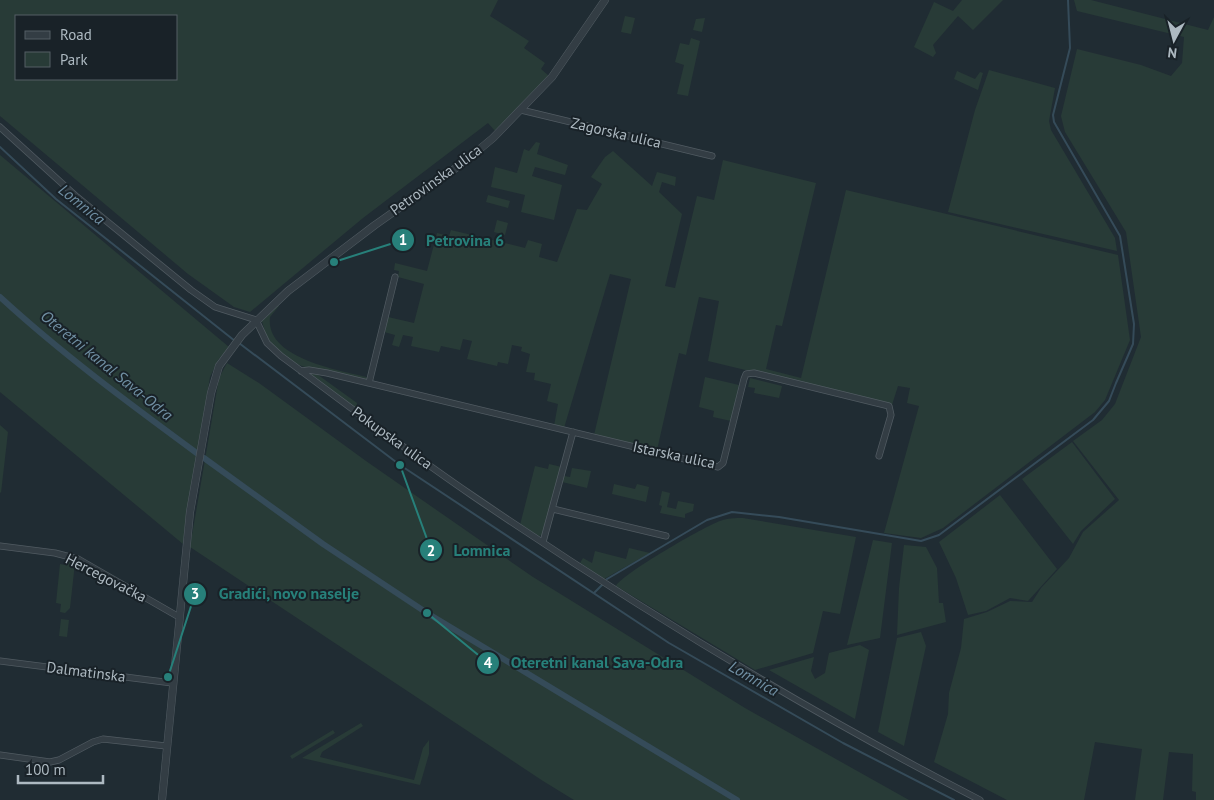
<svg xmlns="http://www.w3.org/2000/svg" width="1214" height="800" font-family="'PT Sans',sans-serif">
	<rect width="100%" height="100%" fill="#202c33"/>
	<path fill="#283b37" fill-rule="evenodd" d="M 0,0 L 498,0 L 490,16 L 529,41 L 524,48 L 545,63 L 541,69 L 549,76 L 495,131 L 488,123 L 363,218 L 250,312 L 234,307 L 188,274 L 0,116 ZM 16,16 L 176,16 L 176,79 L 16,79 Z
		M 962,0 L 1003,0 L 973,30 L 958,16 L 933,45 L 936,53 L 933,57 L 914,47 L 934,2 L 953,11 Z
		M 1074,0 L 1091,0 L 1208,30 L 1214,17 L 1214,800 L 1196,800 L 1196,792 L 1192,791 L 1193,754 L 1169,752 L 1163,800 L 1135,800 L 1142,749 L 1095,742 L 1084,800 L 1007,800 L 934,762 L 948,714 L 949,693 L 961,648 L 964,619 L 987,612 L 1010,601 L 1032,602 L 1041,588 L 1069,558 L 1083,532 L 1119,500 L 1073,441 L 1102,420 L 1115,404 L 1141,337 L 1126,232 L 1065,132 L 1061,116 L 1077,49 L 1141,65 L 1171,76 L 1182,63 L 1184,37 L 1077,11 Z
		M 625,16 L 635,18 L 631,34 L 621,32 Z
		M 705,18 L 702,32 L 693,30 L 696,19 Z
		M 691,38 L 700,41 L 688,96 L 677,94 L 684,65 L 675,62 L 680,43 L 689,45 Z
		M 989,70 L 1055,88 L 1049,121 L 1051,130 L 1115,238 L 1117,251 L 948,212 L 975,110 Z
		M 957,71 L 975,79 L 980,72 L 983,73 L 978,90 L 954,79 Z
		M 536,142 L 540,143 L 537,154 L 568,165 L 565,175 L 535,167 L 532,176 L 562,185 L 554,220 L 521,212 L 525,195 L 491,187 L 495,167 L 517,173 L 524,149 L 529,151 Z
		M 613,151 L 652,186 L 657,172 L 676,177 L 675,186 L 662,182 L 659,192 L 682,214 L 665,286 L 675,288 L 697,196 L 714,200 L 723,160 L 816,183 L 782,326 L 776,325 L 766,369 L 801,378 L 846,190 L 1118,255 L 1130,340 L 1105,400 L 1095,412 L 943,528 L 921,538 L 884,533 L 919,406 L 907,403 L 910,388 L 898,386 L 892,405 L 708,361 L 719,301 L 699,297 L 686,355 L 679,353 L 657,450 L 594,435 L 631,279 L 610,274 L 564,428 L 554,426 L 558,404 L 547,401 L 551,384 L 534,380 L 535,373 L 526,372 L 530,354 L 521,351 L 522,347 L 512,345 L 508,364 L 498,362 L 497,366 L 467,359 L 472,341 L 463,339 L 460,350 L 441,346 L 439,352 L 411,346 L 413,337 L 403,335 L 399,347 L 392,345 L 395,335 L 384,332 L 388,317 L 414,323 L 424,284 L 398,277 L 399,271 L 394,270 L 395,263 L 427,271 L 437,233 L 449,236 L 451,230 L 525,248 L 528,240 L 542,244 L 539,257 L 557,262 L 577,209 L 587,210 L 602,184 L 591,177 L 605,157 Z
		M 0,155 L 229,347 L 218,360 L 210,377 L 183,544 L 0,392 Z
		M 488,195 L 510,201 L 508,208 L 486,202 Z
		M 497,220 L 508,223 L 505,235 L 494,232 Z
		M 276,305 L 279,306 L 270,317 C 265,358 338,370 367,377 L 366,381 C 335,373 288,372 269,341 C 265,335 264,326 261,319 Z
		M 227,363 L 259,383 L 366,461 L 533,577 L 745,708 L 909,800 L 574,800 L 543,781 L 190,547 L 219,378 Z
		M 314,372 L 357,403 L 356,409 L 310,374 Z
		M 705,377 L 739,385 L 731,421 L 713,417 L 714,411 L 699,407 Z
		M 750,378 L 782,386 L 779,398 L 754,393 L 755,388 L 748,387 Z
		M 0,425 L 8,432 L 1,493 L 0,492 Z
		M 1072,442 L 1115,499 L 1081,531 L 1073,544 L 1022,479 Z
		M 549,464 L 562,467 L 542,535 L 539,536 L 520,525 L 535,466 L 548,469 Z
		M 572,468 L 591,471 L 587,488 L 562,482 L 564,476 L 570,477 Z
		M 614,484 L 635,489 L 637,484 L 649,487 L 646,502 L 612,494 Z
		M 662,491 L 670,493 L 667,507 L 676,509 L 678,501 L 694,504 L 693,511 L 685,514 L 685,518 L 660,513 L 662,506 L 659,505 Z
		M 1000,495 L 1057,569 L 1028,601 L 1010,598 L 986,611 L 968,615 L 956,578 L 939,542 Z
		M 743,518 L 856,537 L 840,614 L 823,611 L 813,653 L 755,670 L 616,586 C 622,574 705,526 720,521 C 728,518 735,518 743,518 Z
		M 873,540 L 892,543 L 880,638 L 847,645 Z
		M 904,545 L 926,547 L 937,568 L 939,603 L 943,603 L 946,622 L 897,635 L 899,588 Z
		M 629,548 L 650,553 L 604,579 L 580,563 L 583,558 L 592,563 L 595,551 L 626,559 Z
		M 66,559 L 75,563 L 70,608 L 65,613 L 60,612 L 61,604 L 56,603 L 60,564 L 65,565 Z
		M 61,619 L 69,620 L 67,637 L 59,636 Z
		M 921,632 L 926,646 L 904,746 L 878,732 L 897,638 Z
		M 860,645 L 869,650 L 855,719 L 769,670 L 814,657 L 811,671 L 815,679 L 825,673 L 829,653 Z
		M 361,723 L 363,726 L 322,752 L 320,757 L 414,780 L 423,748 L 429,740 L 429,754 L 420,785 L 302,758 Z
		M 333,730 L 335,733 L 292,759 L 290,756 Z"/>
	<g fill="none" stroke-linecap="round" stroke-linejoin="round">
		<path stroke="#354b59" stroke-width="2" d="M 0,147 L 56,199 L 235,341
			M 239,343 L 400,465 L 669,643 L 843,743 L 954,800
			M 607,579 L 707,520 L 732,512 L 779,517 L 921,541 L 939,535 L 1093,420 L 1109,401 L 1116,383 L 1133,344 L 1134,324 L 1120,236 L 1054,122 L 1053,115 L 1070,48 L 1068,0
			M 595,592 L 602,585"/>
		<path stroke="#354b59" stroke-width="6" d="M 0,297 C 62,354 130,404 198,454
			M 204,458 L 323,544 L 427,613 L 737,800"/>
		<defs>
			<path id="minor" d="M 521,110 L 712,156
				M 0,127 L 77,197 L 191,290 L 215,307 L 256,320 L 267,343 L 281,356 C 345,403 408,452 473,496 C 636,607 805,710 980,800
				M 301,371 L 309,370 L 327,373 L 718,467 L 723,463 L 744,379 L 746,374 L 754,373 L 889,406 L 891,415 L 879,456
				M 369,383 L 395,277
				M 553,509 L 666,536
				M 543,542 L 573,432
				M 0,546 L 55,553 L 78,559 L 179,617
				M 0,661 L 172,683
				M 0,755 L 50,762 L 59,760 L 93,742 L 103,739 L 166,746"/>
			<path id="tertiary" d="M 162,800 L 190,512 L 211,393 L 219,366 L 242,335 L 288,291 L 375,225 L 463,163 L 493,138 L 552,77 L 605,0"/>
		</defs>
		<use href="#minor" stroke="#515b62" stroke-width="7"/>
		<use href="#tertiary" stroke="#515b62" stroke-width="8"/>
		<use href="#minor" stroke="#333d44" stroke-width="5.5"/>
		<use href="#tertiary" stroke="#333d44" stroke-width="7"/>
	</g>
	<g text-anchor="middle" stroke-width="4" stroke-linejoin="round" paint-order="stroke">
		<g font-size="15" fill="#adb9c1" stroke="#192228">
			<text transform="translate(616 133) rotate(13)" y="5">Zagorska ulica</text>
			<text transform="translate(436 180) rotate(-36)" y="5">Petrovinska ulica</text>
			<text transform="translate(392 438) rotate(36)" y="5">Pokupska ulica</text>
			<text transform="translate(674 455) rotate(12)" y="5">Istarska ulica</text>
			<text transform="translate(106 578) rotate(27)" y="5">Hercegovačka</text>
			<text transform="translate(86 672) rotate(7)" y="5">Dalmatinska</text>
		</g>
		<g font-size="16" font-style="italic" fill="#708fa3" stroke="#192228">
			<text transform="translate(82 204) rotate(39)" y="6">Lomnica</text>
			<text transform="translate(107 365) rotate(39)" y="6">Oteretni kanal Sava-Odra</text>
			<text transform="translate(754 678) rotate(30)" y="6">Lomnica</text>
		</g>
	</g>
	<path fill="none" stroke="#27807a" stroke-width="2" d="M334 262L403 240M400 465L431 550M168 677L195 594M427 613L488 663"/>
	<g fill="#27807a" stroke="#192228" stroke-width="2">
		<circle cx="334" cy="262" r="5"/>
		<circle cx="400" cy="465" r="5"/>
		<circle cx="168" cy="677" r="5"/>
		<circle cx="427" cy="613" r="5"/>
		<circle cx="403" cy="240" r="12"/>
		<circle cx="431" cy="550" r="12"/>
		<circle cx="195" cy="594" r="12"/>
		<circle cx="488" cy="663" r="12"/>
	</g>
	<g font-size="15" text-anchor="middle" font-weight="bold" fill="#fff">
		<text x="403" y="245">1</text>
		<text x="431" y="556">2</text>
		<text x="195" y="599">3</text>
		<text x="488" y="668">4</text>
	</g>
	<g font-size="16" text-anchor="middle" font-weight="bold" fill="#27807a" stroke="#192228" stroke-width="4" stroke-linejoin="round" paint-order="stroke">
		<text x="465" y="246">Petrovina 6</text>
		<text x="482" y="556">Lomnica</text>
		<text x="289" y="599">Gradići, novo naselje</text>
		<text x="597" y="668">Oteretni kanal Sava-Odra</text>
	</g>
	<rect x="15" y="15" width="162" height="65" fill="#192228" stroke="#545e65"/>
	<rect x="25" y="31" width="25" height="8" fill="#333d44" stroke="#545e65"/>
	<text x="60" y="40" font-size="15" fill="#adb9c1">Road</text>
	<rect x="25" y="52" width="25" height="15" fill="#283b37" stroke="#545e65"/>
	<text x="60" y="65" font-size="15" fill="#adb9c1">Park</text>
	<g transform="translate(1174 40) rotate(187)" stroke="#192228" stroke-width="4" paint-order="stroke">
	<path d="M0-4L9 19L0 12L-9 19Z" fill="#adb9c1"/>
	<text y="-8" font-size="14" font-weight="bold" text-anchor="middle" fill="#adb9c1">N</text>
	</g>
	<path d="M18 775v8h85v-8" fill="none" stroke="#adb9c1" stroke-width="2.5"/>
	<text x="25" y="775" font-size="15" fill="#adb9c1" stroke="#192228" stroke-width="4" paint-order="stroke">100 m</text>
</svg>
